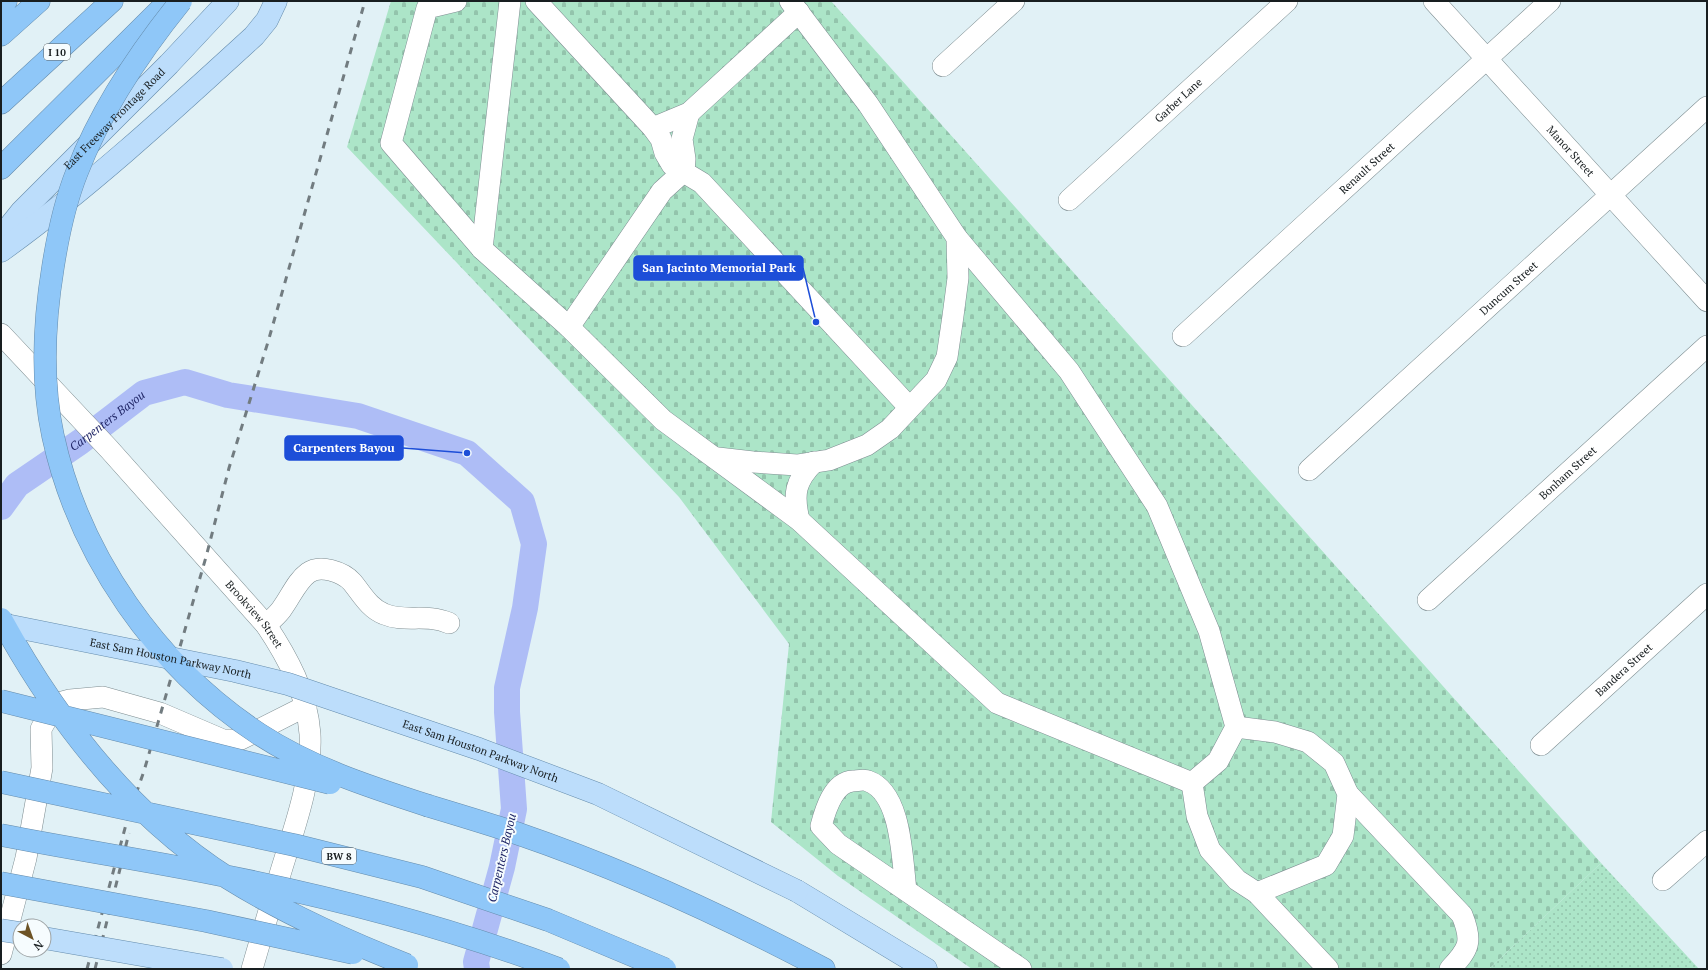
<svg xmlns="http://www.w3.org/2000/svg" width="1708" height="970" font-family="'PT Serif',serif">
	<defs>
		<pattern id="grass-dots" width="8" height="8" patternUnits="userSpaceOnUse"><rect width="8" height="8" fill="#ace5c8"/><path d="M2 2h.1M6 6h.1" fill="none" stroke="#93c4ac" stroke-width="1.8" stroke-linecap="round"/></pattern>
		<pattern id="cemetery-stones" width="16" height="16" patternUnits="userSpaceOnUse"><rect width="16" height="16" fill="#ace5c8"/><path d="M2 7V4a2 2 0 0 1 4 0v3zM10 15v-3a2 2 0 0 1 4 0v3z" fill="#93c4ac"/></pattern>
	</defs>
	<rect width="100%" height="100%" fill="#e1f1f6"/>
	<path fill="url(#grass-dots)" d="M 1601,863 L 1699,969 L 1489,969 Z"/>
	<path fill="url(#cemetery-stones)" d="M 391,1 L 831,1 L 1601,863 L 1489,969 L 972,969 L 838,876 L 771,822 L 789,644 L 679,497 L 347,147 Z"/>
	<g fill="none" stroke-linecap="round" stroke-linejoin="round">
		<path stroke="#aebdf6" stroke-width="26" id="s1" d="M 1,507 L 17,485 L 80,442 L 144,393 L 185,382 L 228,395 L 358,416 L 467,453 L 522,502 L 534,544 L 525,608 L 507,688 L 507,712 L 514,809 L 502,867 L 476,962 L 477,969"/>
		<defs>
			<g id="minor">
				<path d="M 456,1 L 427,8 L 391,143 L 482,249"/>
				<path d="M 510,1 L 482,249 L 569,327 L 663,420 L 799,520 L 997,703 L 1192,783"/>
				<path d="M 536,1 L 653,128 L 661,139 L 665,153 L 672,165 L 702,183 L 909,407"/>
				<path id="s2" d="M 1434,1 L 1707,301"/>
				<path d="M 943,66 L 1014,1"/>
				<path d="M 653,128 L 689,113 L 799,12"/>
				<path id="s3" d="M 1069,200 L 1287,1"/>
				<path d="M 957,238 L 1069,371 L 1157,506 L 1209,631 L 1236,727 L 1218,761 L 1192,783 L 1197,816 L 1210,850 L 1237,880 L 1257,893 L 1328,969"/>
				<path d="M 569,327 L 662,191 L 684,171 L 685,159 L 682,139 L 689,113"/>
				<path id="s4" d="M 1,334 L 109,449 L 266,625 C 288,658 307,693 310,734 C 312,775 298,817 286,855 C 274,893 263,931 252,969"/>
				<path id="s5" d="M 1183,336 L 1550,1"/>
				<path d="M 718,458 L 753,462 L 797,465 L 829,460 L 867,445 L 890,429 L 936,380 L 947,357 L 953,316 L 958,278 L 957,238 L 868,104 L 790,1"/>
				<path id="s6" d="M 1309,470 L 1707,107"/>
				<path d="M 799,520 C 793,494 795,481 814,462"/>
				<path id="s7" d="M 1428,600 L 1707,346"/>
				<path d="M 266,625 C 272,619 279,614 283,607 C 291,596 297,581 308,573 C 320,564 343,572 352,582 C 362,594 369,608 384,614 C 405,623 426,613 449,623"/>
				<path d="M 1236,727 L 1275,732 L 1308,742 L 1334,763 L 1348,794 L 1343,836 L 1326,865 L 1257,893"/>
				<path id="s8" d="M 1541,745 L 1707,594"/>
				<path d="M 1348,794 L 1462,915 C 1473,942 1469,949 1450,969"/>
				<path d="M 1663,880 L 1707,841"/>
				<path d="M 906,890 C 902,860 902,793 868,781 C 864,779 857,781 853,781 C 833,782 825,811 821,826 L 838,844 L 1021,969"/>
				<path d="M 1,954 L 26,858 L 42,768 L 41,729 L 55,704 L 70,700 L 103,697 L 160,713 L 223,740 L 239,740 L 306,706"/>
			</g>
			<g id="major">
				<path id="s9" d="M 1,237 L 21,212 L 169,64 L 228,1"/>
				<path d="M 1,251 C 91,186 172,111 254,36 L 267,20 L 276,1"/>
				<path d="M 797,891 L 926,969"/>
			</g>
			<path id="highway" d="M 1,10 L 6,1
				M 1,35 L 39,1
				M 1,103 L 112,1
				M 1,168 L 169,1
				M 429,806 C 459,815 489,824 519,834 C 624,870 726,917 824,969"/>
		</defs>
		<use href="#minor" stroke="#7e8d91" stroke-width="22"/>
		<use href="#major" stroke="#658cac" stroke-width="23"/>
		<use href="#highway" stroke="#658cac" stroke-width="23"/>
		<use href="#minor" stroke="#fff" stroke-width="21"/>
		<use href="#major" stroke="#bcddfb" stroke-width="22"/>
		<use href="#highway" stroke="#8fc7f8" stroke-width="22"/>
		<path stroke="#727c80" stroke-width="3" stroke-dasharray="7 7" stroke-linecap="butt" d="M 87,969 L 128,817 L 144,771 L 206,557 L 229,468 L 268,342 L 365,1
			M 95,969 L 129,833"/>
		<defs>
			<g id="major-bridge">
				<path id="s10" d="M 1,624 L 235,671 L 288,684 L 479,749 L 598,794 L 797,891"/>
				<path d="M 1,930 L 20,933"/>
				<path d="M 44,938 L 222,969"/>
			</g>
			<path id="highway-bridge" d="M 181,1 C 139,53 101,109 77,172 C 65,202 58,235 53,267 C 44,322 41,381 53,436 C 79,556 157,667 259,734 C 311,768 370,787 429,806
				M 1,619 C 57,721 129,815 228,878 C 284,913 346,941 407,965
				M 1,701 L 330,783
				M 1,782 L 294,845 L 422,877 L 548,920 L 665,969
				M 1,835 C 72,849 144,860 215,874 C 332,897 448,927 559,969
				M 1,883 L 206,921 L 353,953"/>
		</defs>
		<use href="#major-bridge" stroke="#658cac" stroke-width="23" stroke-linecap="butt"/>
		<use href="#highway-bridge" stroke="#658cac" stroke-width="23" stroke-linecap="butt"/>
		<use href="#major-bridge" stroke="#bcddfb" stroke-width="22"/>
		<use href="#highway-bridge" stroke="#8fc7f8" stroke-width="22"/>
	</g>
	<g text-anchor="middle" stroke-width="4" stroke-linejoin="round" paint-order="stroke">
		<g fill="#f6fcfe" stroke="#5b6163" stroke-width="1">
			<rect x="44" y="44" width="26" height="16" rx="3"/>
			<rect x="322" y="848" width="34" height="16" rx="3"/>
		</g>
		<g font-size="10" font-weight="bold" fill="#181e20">
			<text x="57" y="56">I 10</text>
			<text x="339" y="860">BW 8</text>
		</g>
		<g font-size="11" fill="#181e20" stroke="#f6fcfe">
			<text dy="4" stroke="none"><textPath href="#s3" startOffset="148">Garber Lane</textPath></text>
			<text dy="4" stroke="none"><textPath href="#s9" startOffset="164">East Freeway Frontage Road</textPath></text>
			<text dy="4" stroke="none"><textPath href="#s2" startOffset="203">Manor Street</textPath></text>
			<text dy="4" stroke="none"><textPath href="#s5" startOffset="249">Renault Street</textPath></text>
			<text dy="4" stroke="none"><textPath href="#s6" startOffset="270">Duncum Street</textPath></text>
			<text dy="4" stroke="none"><textPath href="#s7" startOffset="189">Bonham Street</textPath></text>
			<text dy="4" stroke="none"><textPath href="#s4" startOffset="378">Brookview Street</textPath></text>
			<text dy="4" stroke="none"><textPath href="#s10" startOffset="173">East Sam Houston Parkway North</textPath></text>
			<text dy="4" stroke="none"><textPath href="#s8" startOffset="112">Bandera Street</textPath></text>
			<text dy="4" stroke="none"><textPath href="#s10" startOffset="497">East Sam Houston Parkway North</textPath></text>
		</g>
		<g font-size="12" font-style="italic" fill="#1f2566" stroke="#f6fcfe">
			<text dy="4" stroke="none"><textPath href="#s1" startOffset="138">Carpenters Bayou</textPath></text>
			<text transform="translate(502 858) rotate(-77)" y="4">Carpenters Bayou</text>
		</g>
	</g>
	<path fill="none" stroke="#1d4ed8" stroke-width="1.5" d="M816 322L803 268M467 453L403 448"/>
	<g fill="#1d4ed8" stroke="#f6fcfe" stroke-width="1.5">
		<circle cx="816" cy="322" r="4"/>
		<circle cx="467" cy="453" r="4"/>
	</g>
	<g fill="#1d4ed8" stroke="#1d4ed8" stroke-width="1.5">
		<rect x="634" y="256" width="169" height="24" rx="4"/>
		<rect x="285" y="436" width="118" height="24" rx="4"/>
	</g>
	<g font-size="12" text-anchor="middle" font-weight="bold" fill="#fff">
		<text x="719" y="272">San Jacinto Memorial Park</text>
		<text x="344" y="452">Carpenters Bayou</text>
	</g>
	<rect width="1708" height="970" fill="none" stroke="#181e20" stroke-width="4"/>
	<g transform="translate(32 938) rotate(139)"><circle r="19" fill="#f6fcfe" stroke="#9da3a5"/>
	<path d="M0-3L7 15L0 10L-7 15Z" fill="#6d5325"/>
	<text y="-6" font-size="11" font-weight="bold" text-anchor="middle" fill="#181e20">N</text>
	</g>
</svg>
